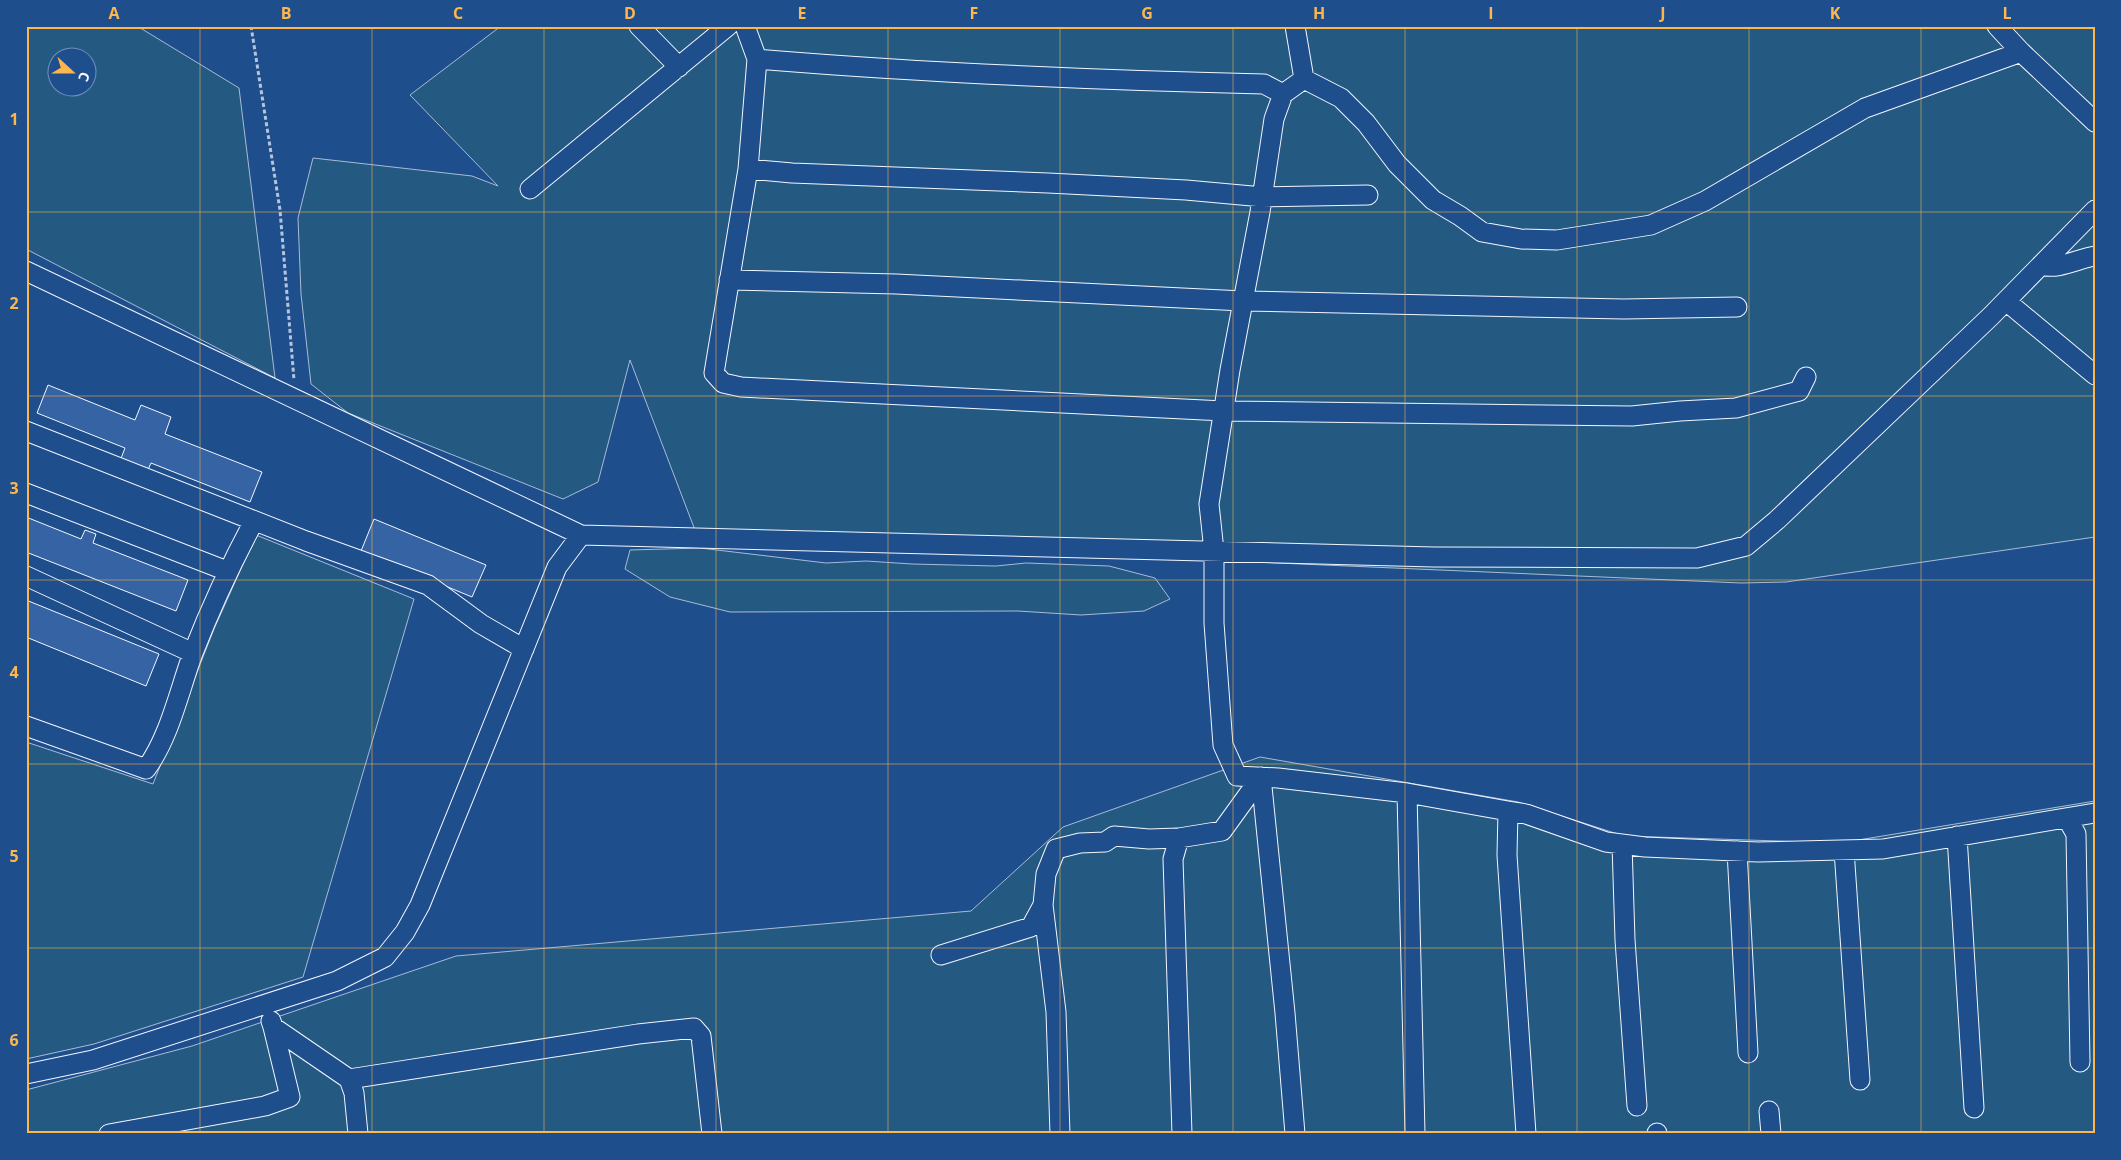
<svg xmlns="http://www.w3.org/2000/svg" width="2121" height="1160" font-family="'Open Sans',sans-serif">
	<rect width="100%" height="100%" fill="#1f4e8c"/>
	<path fill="#245a82" stroke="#a8bbd7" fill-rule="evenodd" d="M 26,26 L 137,26 L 239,88 L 275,378 L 26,249 ZM 58,58 L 88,58 L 88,88 L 58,88 Z
		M 501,26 L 2095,26 L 2095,537 L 1786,582 L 1741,583 L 698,538 L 630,360 L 598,482 L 563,499 L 348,413 L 311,384 L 301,294 L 298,218 L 313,158 L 472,176 L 498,186 L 410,95 Z
		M 256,535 L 414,599 L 303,977 L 94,1044 L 26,1059 L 26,742 L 153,784 L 214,629 Z
		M 700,548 L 826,563 L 866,561 L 912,564 L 996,566 L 1026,563 L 1109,566 L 1155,578 L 1170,599 L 1144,611 L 1081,615 L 1018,611 L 730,612 L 670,597 L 625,569 L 630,550 Z
		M 1260,757 L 1518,802 L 1624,836 L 1840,843 L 2095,801 L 2095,1134 L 26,1134 L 26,1090 L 192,1046 L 456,956 L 971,911 L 1063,827 Z"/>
	<path fill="#3563a3" stroke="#f2f6ff" d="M 48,385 L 135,420 L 141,405 L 171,417 L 165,434 L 262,472 L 250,502 L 151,463 L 147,472 L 120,461 L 125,448 L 37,413 Z
		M 26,517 L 81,539 L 85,530 L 96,534 L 93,543 L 188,580 L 176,611 L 26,552 Z
		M 374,519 L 486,565 L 472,597 L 361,551 Z
		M 26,600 L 159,654 L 146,686 L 26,637 Z"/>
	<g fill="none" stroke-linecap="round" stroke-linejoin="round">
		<defs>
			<path id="minor" d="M 639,26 L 679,67
				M 745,26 L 757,59 L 748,169 L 714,373 L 723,383 L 741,387 L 1224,411 L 1632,416 L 1680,411 L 1736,408 L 1799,391 L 1806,377
				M 1295,26 L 1304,79 L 1341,98 L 1366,123 L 1397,164 L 1433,200 L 1460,216 L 1482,232 L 1521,239 L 1557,240 L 1651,225 L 1705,201 L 1865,108 L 2021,52
				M 1997,26 L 2021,52 L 2095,122
				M 757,59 C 925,73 1094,80 1264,84 L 1283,94
				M 1304,79 L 1283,94 L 1274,119 L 1260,212 L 1230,370 L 1209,504 L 1214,551 L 1214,623 L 1223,745 L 1237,776 L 1278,778 L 1407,793 L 1508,811 L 1526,814 L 1606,842 L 1645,847 L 1758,852 L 1883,849 L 2095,813
				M 748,169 L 792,173 L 1048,183 L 1186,190 L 1263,197 L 1368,195
				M 530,189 L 728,26
				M 2041,265 C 2059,270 2077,259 2095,256
				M 26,271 L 581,535 L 1434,557 L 1697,558 L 1746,546 L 1777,520 L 1991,316 L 2095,210
				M 729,280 L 896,284 L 1243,301 L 1624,309 L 1737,307
				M 2006,301 L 2095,375
				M 26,431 L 306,541 L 428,585 L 481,624 L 524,649
				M 26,493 L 227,571
				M 26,576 L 193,653
				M 26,726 L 146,769 C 170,736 179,691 193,653 C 211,607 231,564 254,521
				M 1407,793 L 1415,1134
				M 1508,811 L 1507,855 L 1526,1134
				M 2067,818 L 2076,834 L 2080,1062
				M 1957,836 L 1974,1108
				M 1179,838 L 1173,859 L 1182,1134
				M 1622,844 L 1625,940 L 1637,1106
				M 1844,850 L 1860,1080
				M 1737,851 L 1748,1053
				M 941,955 L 1031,927 L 1043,905
				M 271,1021 L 273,1027 L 349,1079 L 354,1093 L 358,1134
				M 26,1074 L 93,1060 L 337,981 L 385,957 L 405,932 L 420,905 L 557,567 L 581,535
				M 349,1079 L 638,1034 L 694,1028 L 701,1036 L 712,1134
				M 1769,1111 L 1771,1134
				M 1657,1133 L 1657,1134
				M 109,1134 L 265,1106 L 290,1097 L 273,1027
				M 1060,1134 L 1056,1012 L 1043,905 L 1046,874 L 1056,849 L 1080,843 L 1105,842 L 1114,836 L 1149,839 L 1179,838 L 1222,831 L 1261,777 L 1285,1013 L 1295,1134"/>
		</defs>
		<use href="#minor" stroke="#f2f6ff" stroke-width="21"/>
		<path stroke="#b3c4dc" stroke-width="3" stroke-dasharray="4 2.5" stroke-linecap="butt" d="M 251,26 L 280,210 L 294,380"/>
		<use href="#minor" stroke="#1f4e8c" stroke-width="19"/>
	</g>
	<path fill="none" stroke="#ffb74d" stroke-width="1" stroke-opacity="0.55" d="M 200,26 L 200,1134M 372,26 L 372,1134M 544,26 L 544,1134M 716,26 L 716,1134M 888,26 L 888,1134M 1060,26 L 1060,1134M 1233,26 L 1233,1134M 1405,26 L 1405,1134M 1577,26 L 1577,1134M 1749,26 L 1749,1134M 1921,26 L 1921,1134M 26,212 L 2095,212M 26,396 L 2095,396M 26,580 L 2095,580M 26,764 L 2095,764M 26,948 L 2095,948"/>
	<rect width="2121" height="1160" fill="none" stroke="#1f4e8c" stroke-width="55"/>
	<g transform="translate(72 72) rotate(111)"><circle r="24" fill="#1f4e8c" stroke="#7391ba"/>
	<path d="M0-4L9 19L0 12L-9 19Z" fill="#ffb74d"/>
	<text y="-8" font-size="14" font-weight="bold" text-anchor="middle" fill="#f2f6ff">С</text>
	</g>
	<rect x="28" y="28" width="2066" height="1104" fill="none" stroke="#ffb74d" stroke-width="2"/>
	<g font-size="16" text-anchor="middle" font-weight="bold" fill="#ffb74d">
		<text x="114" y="19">A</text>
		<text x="286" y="19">B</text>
		<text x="458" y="19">C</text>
		<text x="630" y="19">D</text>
		<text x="802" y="19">E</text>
		<text x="974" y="19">F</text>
		<text x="1147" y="19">G</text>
		<text x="1319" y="19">H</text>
		<text x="1491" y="19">I</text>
		<text x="1663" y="19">J</text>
		<text x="1835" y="19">K</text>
		<text x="2007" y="19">L</text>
		<text x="14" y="125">1</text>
		<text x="14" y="309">2</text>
		<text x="14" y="494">3</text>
		<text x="14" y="678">4</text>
		<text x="14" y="862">5</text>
		<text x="14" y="1046">6</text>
	</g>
</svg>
